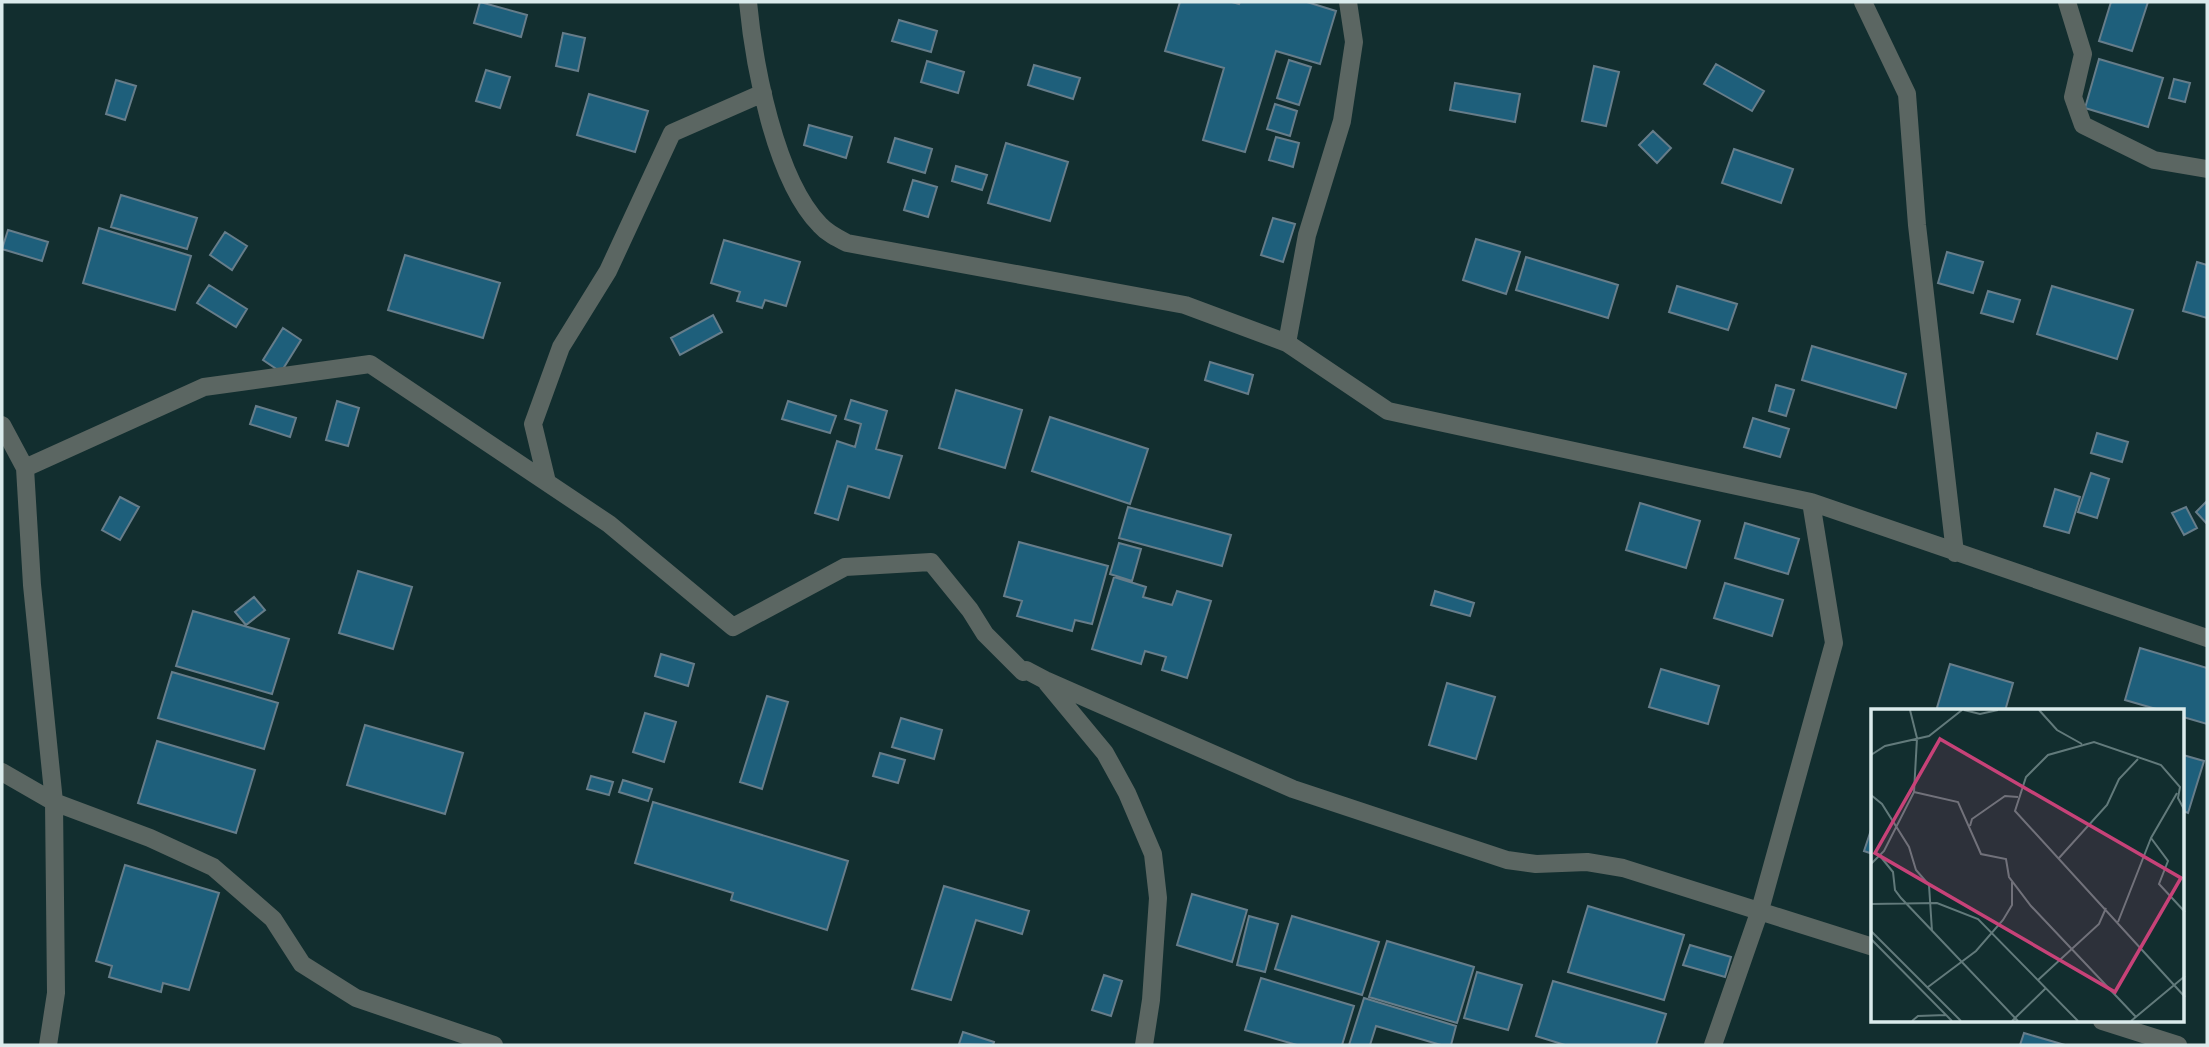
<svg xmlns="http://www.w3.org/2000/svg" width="2209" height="1047" font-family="Rubik,sans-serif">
	<rect width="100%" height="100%" fill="#122e2f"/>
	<path fill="#1e5f7b" stroke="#667d8a" stroke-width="2" d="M 480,2 L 527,15 L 521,37 L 474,23 Z
		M 1180,2 L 1232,2 L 1239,4 L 1240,2 L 1307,2 L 1336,11 L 1320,64 L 1276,51 L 1245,152 L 1203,140 L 1224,68 L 1165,51 Z
		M 2111,2 L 2148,2 L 2132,51 L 2099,41 Z
		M 899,20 L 937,31 L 931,52 L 892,41 Z
		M 563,33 L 585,38 L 578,71 L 556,66 Z
		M 2099,59 L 2163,78 L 2148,127 L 2085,108 Z
		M 1289,60 L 1311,67 L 1299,105 L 1277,98 Z
		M 927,61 L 964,72 L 958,93 L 921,82 Z
		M 1716,64 L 1764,91 L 1752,111 L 1704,84 Z
		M 1034,65 L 1080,78 L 1073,99 L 1028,85 Z
		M 1594,66 L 1619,72 L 1606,126 L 1582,121 Z
		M 486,70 L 510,77 L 500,108 L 476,101 Z
		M 2174,79 L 2190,83 L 2185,102 L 2169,98 Z
		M 116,80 L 136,86 L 125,120 L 106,114 Z
		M 1455,83 L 1520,94 L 1515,122 L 1450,110 Z
		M 589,94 L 648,111 L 635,152 L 577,135 Z
		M 1275,104 L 1297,111 L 1290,136 L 1267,129 Z
		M 809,125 L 852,137 L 846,158 L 804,145 Z
		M 1653,131 L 1671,148 L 1657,163 L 1639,145 Z
		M 1276,137 L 1299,143 L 1293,167 L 1269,160 Z
		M 895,138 L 932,149 L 925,173 L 888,162 Z
		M 1006,143 L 1068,162 L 1050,221 L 988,203 Z
		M 1734,149 L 1793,169 L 1781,203 L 1722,183 Z
		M 956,166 L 987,175 L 982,190 L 952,181 Z
		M 913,180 L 937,187 L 928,217 L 904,210 Z
		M 121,195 L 197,218 L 187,249 L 111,227 Z
		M 1273,218 L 1295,224 L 1283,262 L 1261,255 Z
		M 99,228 L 191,256 L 175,310 L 83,283 Z
		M 8,230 L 48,242 L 42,261 L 2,249 Z
		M 225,232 L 247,246 L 232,270 L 210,255 Z
		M 1476,239 L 1520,252 L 1506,294 L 1463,280 Z
		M 724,240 L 800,262 L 786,306 L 765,300 L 762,308 L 737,301 L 740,292 L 711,283 Z
		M 1947,252 L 1983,262 L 1973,293 L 1938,283 Z
		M 405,255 L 500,283 L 483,338 L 388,310 Z
		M 1526,257 L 1618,285 L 1608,318 L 1516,290 Z
		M 2197,262 L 2207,265 L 2207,318 L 2183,311 Z
		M 209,285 L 247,309 L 236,327 L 197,303 Z
		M 1677,286 L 1737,304 L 1728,330 L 1669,312 Z
		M 2052,286 L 2133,310 L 2117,359 L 2037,334 Z
		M 1988,291 L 2020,300 L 2013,322 L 1981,313 Z
		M 713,315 L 722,332 L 680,355 L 671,338 Z
		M 283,328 L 301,340 L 281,372 L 263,360 Z
		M 1812,346 L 1906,374 L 1896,408 L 1802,380 Z
		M 1210,362 L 1253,375 L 1248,394 L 1205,380 Z
		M 1776,385 L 1794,390 L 1786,416 L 1769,411 Z
		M 956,390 L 1022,410 L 1005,468 L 939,448 Z
		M 851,400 L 887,411 L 876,449 L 902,456 L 889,498 L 848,486 L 838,520 L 815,513 L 837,441 L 855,447 L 861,424 L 845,419 Z
		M 337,401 L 359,408 L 348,446 L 326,440 Z
		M 788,401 L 836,416 L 830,433 L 782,419 Z
		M 256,406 L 296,418 L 290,437 L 250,424 Z
		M 1050,417 L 1148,449 L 1130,504 L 1032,471 Z
		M 1753,418 L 1789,429 L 1780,457 L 1744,447 Z
		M 2097,433 L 2128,442 L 2122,462 L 2091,453 Z
		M 2091,473 L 2109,479 L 2097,518 L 2078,512 Z
		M 2055,489 L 2080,497 L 2069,533 L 2044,526 Z
		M 120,497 L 139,507 L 120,540 L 102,530 Z
		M 2207,501 L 2207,524 L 2196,512 Z
		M 1640,503 L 1700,521 L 1686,568 L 1626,550 Z
		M 1128,507 L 1231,535 L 1222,566 L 1119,538 Z
		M 2186,507 L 2197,528 L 2184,535 L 2172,513 Z
		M 1745,523 L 1799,539 L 1788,574 L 1735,558 Z
		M 1019,542 L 1108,566 L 1092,624 L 1075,620 L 1072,631 L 1017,616 L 1022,601 L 1004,596 Z
		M 1119,543 L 1141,549 L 1132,581 L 1110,574 Z
		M 358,571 L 412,587 L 393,649 L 339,633 Z
		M 1114,577 L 1146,587 L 1143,597 L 1172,605 L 1177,591 L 1211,601 L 1187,678 L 1162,670 L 1166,657 L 1145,651 L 1141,664 L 1092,649 Z
		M 1725,583 L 1783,600 L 1772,636 L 1714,618 Z
		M 1435,591 L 1474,603 L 1470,616 L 1431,605 Z
		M 254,597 L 265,610 L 246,625 L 235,612 Z
		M 193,611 L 289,639 L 272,694 L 176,666 Z
		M 2140,648 L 2207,668 L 2207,724 L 2183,717 L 2183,711 L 2163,711 L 2125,700 Z
		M 661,654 L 694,664 L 688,686 L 655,676 Z
		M 1950,664 L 2013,683 L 2005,711 L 1936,711 Z
		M 1661,669 L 1719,686 L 1708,724 L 1649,707 Z
		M 172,672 L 278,703 L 264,749 L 158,718 Z
		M 1447,683 L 1495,697 L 1476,759 L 1429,745 Z
		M 767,696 L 788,702 L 762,789 L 740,782 Z
		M 645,713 L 676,722 L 664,762 L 633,752 Z
		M 901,718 L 942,730 L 934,759 L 892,747 Z
		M 365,725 L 463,753 L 445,814 L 347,785 Z
		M 157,741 L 255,770 L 236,833 L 138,803 Z
		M 880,753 L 905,760 L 898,783 L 873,776 Z
		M 2183,755 L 2204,761 L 2188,813 L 2183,811 Z
		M 591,776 L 613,782 L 609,795 L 587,789 Z
		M 623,780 L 652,789 L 648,801 L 619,792 Z
		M 653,802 L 848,861 L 827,930 L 731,900 L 733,893 L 635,863 Z
		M 1873,824 L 1873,854 L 1864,851 Z
		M 125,865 L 219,893 L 189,990 L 163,983 L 161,992 L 109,977 L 112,966 L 96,961 Z
		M 944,886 L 1029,911 L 1022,934 L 976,920 L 951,1000 L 912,989 Z
		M 1192,894 L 1247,910 L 1232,962 L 1177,945 Z
		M 1588,906 L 1684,935 L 1664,1000 L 1568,972 Z
		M 1249,916 L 1278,924 L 1265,972 L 1237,965 Z
		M 1292,916 L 1379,942 L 1362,995 L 1275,969 Z
		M 1387,941 L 1474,967 L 1457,1023 L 1369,997 Z
		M 1690,945 L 1731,957 L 1725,977 L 1683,965 Z
		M 1477,972 L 1522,985 L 1508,1030 L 1464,1018 Z
		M 1104,975 L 1122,981 L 1111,1016 L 1092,1010 Z
		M 1261,978 L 1354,1006 L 1342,1045 L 1297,1045 L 1245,1030 Z
		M 1553,981 L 1666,1014 L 1656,1045 L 1565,1045 L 1536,1036 Z
		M 1364,998 L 1456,1026 L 1451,1045 L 1441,1045 L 1376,1026 L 1370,1045 L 1349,1045 Z
		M 963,1032 L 994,1042 L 993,1045 L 959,1044 Z
		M 2024,1033 L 2065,1045 L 2020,1045 Z"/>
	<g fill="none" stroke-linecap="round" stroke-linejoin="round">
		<path stroke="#5b6662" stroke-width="18" d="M 748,2 C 754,65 775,179 820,225 C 827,233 837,238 847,243 L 1185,305 L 1287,343 L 1388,411 L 1811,502 L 2207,638
			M 1863,2 L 1907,94 L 1917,225 L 1955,553
			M 2067,2 L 2083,54 L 2073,97 L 2083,125 L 2154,160 L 2207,169
			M 1287,343 L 1307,235 L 1342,121 L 1354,42 L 1348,2
			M 2,425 L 25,468 L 32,585 L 54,802 L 56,993 L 48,1045
			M 25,468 L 204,387 L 370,364 L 609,524 L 733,627 L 845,567 L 931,562 L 970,610 L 985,634 L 1023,672 L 1026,670 L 1045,680 L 1293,789 L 1507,860 L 1536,864 L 1587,862 L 1623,868 L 1873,947
			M 547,482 L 533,424 L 561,347 L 608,271 L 672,133 L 763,93
			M 1047,683 L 1105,753 L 1127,793 L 1153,854 L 1158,898 L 1151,1000 L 1144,1045
			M 2,772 L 54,802 L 150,838 L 213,867 L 273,919 L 302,964 L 356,998 L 494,1045
			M 2102,1021 L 2178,1045
			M 1713,1045 L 1760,910 L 1834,643 L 1811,502"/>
	</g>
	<g transform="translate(1871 709)">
		<rect width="313" height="313" fill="#122e2f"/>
		<path fill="none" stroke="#627a7b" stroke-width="2" d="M 93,1 L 109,5 L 127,1M 168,1 L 186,21 L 211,35M 0,46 L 14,37 L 58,27 L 91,1M 43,83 L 87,93 L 110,145 L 135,150 L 138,168 L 160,197 L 265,308M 306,84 L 280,129 L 297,152 L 288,175 L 314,203M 0,86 L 11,95 L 38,138 L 45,161 L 58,176 L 61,222M 314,102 L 307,89 L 309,78 L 290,56 L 223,33 L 177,46 L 155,68 L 144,102 L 314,288M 99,117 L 101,110 L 134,87 L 147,88M 9,147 L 22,163 L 24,181 L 30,189 L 147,312M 188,149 L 236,96 L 248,70 L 267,50M 0,155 L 13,142 L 43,83 L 46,29 L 39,1M 0,195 L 66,194 L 107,210 L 207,312M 247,213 L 280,129M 0,222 L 90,312M 0,230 L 81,312M 167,271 L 228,215 L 235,199M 57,278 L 105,242 L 132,211 L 141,196 L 141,173M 41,312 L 47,307 L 75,306M 141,312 L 175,279M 260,312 L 314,267"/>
		<path fill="#c74278" fill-opacity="0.15" stroke="#c74278" stroke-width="3.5" d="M 69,30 L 310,169 L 244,283 L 4,144 Z"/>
		<rect width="313" height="313" fill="none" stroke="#dbebec" stroke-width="3.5"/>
	</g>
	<rect width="2209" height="1047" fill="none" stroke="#dbebec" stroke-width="7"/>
</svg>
